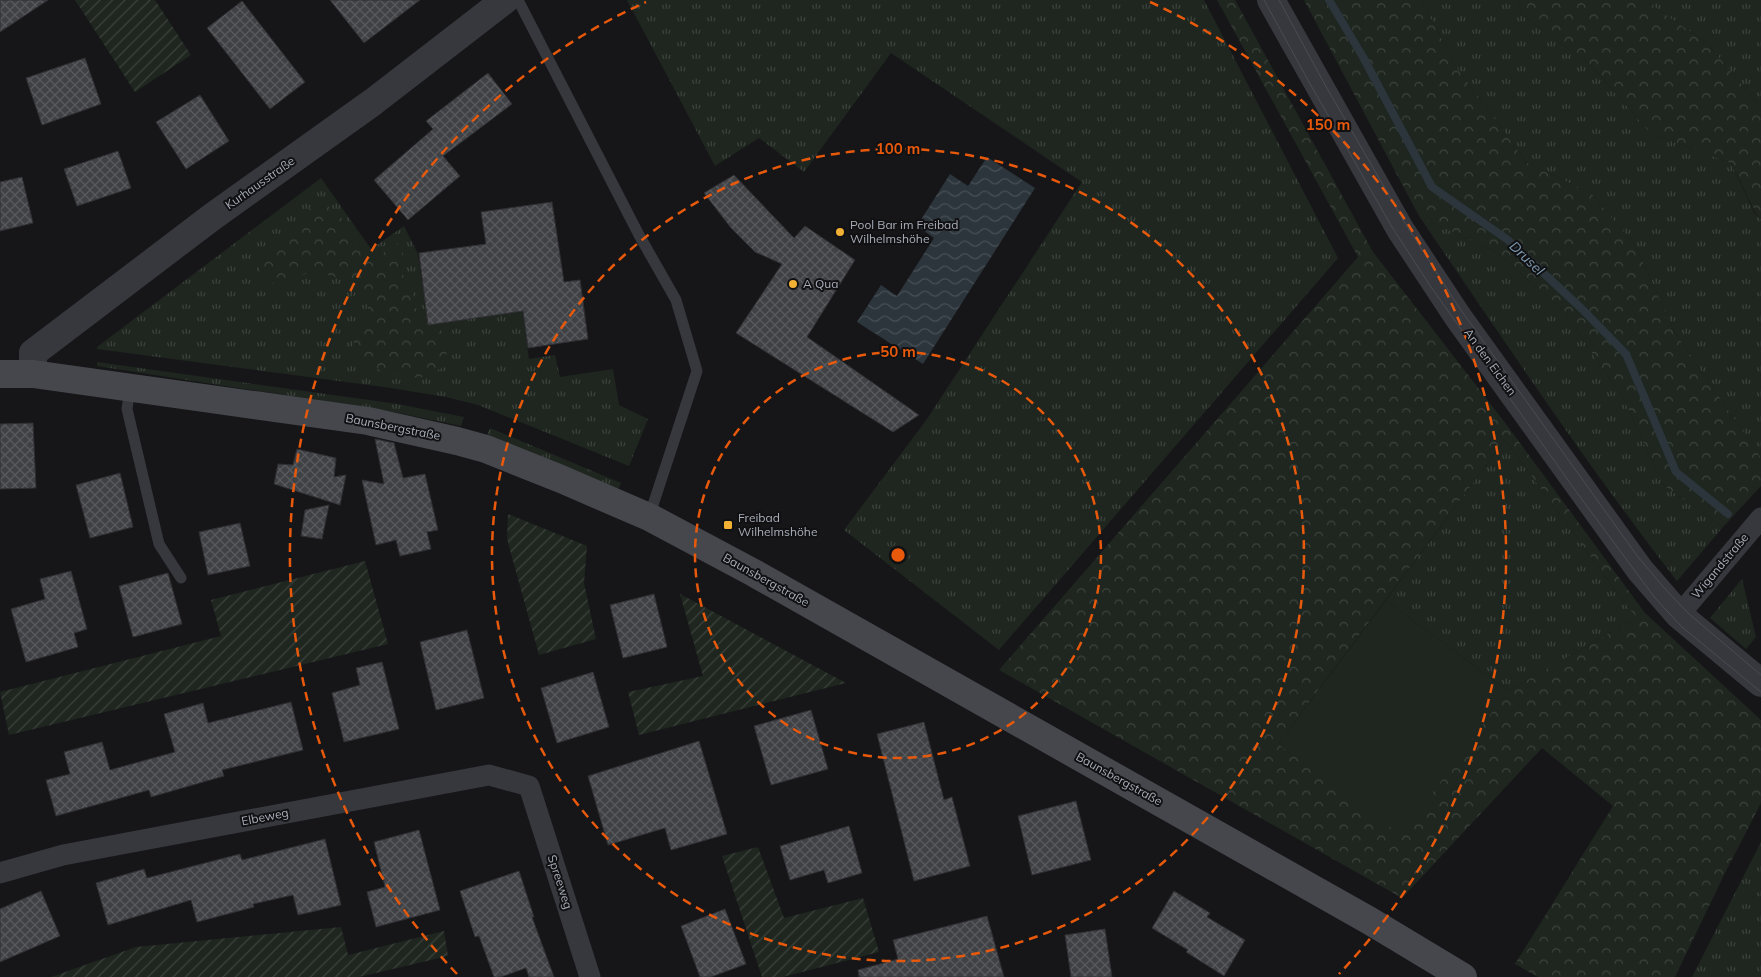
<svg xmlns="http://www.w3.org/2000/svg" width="1761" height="977" font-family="Mulish,sans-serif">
	<defs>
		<pattern id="grass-tufts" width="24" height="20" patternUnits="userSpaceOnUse" patternTransform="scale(1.25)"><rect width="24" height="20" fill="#1e261f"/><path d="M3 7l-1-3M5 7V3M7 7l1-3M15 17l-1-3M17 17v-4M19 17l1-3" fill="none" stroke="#3c433d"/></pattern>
		<pattern id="forest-crowns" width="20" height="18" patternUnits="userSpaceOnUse" patternTransform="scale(1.25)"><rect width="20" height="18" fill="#1e261f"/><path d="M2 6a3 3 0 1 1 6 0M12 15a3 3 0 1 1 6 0" fill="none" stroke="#3c433d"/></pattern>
		<pattern id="garden-furrows" width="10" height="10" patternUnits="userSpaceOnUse" patternTransform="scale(1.25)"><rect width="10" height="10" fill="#1e261f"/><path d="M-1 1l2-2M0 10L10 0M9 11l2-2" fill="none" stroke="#3c433d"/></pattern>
		<pattern id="water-waves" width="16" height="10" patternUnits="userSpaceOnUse" patternTransform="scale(1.25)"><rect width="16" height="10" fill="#2c353c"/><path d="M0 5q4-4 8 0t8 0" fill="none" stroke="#485056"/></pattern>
		<pattern id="building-cross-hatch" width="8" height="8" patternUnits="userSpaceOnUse" patternTransform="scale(1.25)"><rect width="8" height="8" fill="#404145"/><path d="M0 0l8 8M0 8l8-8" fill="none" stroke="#595a5e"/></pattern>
	</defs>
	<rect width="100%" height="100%" fill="#161618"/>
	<path fill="url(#grass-tufts)" d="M 627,0 L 1204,0 L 1338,258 L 999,650 L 844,530 L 927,419 L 1082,182 L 891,53 L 804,172 L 759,138 L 715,166 Z
		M 1421,0 L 1516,0 L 1524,16 L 1592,66 L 1650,133 L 1731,163 L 1755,214 L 1761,219 L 1761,458 L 1674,331 L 1636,247 L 1591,193 L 1527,163 L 1457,68 Z
		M 1644,0 L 1761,0 L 1761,108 L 1707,43 Z
		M 321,178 L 371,249 L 404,226 L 418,254 L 428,325 L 518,279 L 529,359 L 555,355 L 560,377 L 613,369 L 619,405 L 648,419 L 629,466 L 478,405 L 446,397 L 391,388 L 97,349 L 97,347 Z
		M 1419,216 L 1496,252 L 1563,310 L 1624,400 L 1663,485 L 1723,527 L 1677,581 C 1586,464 1503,339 1419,216 Z
		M 97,362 L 398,404 L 464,417 L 461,426 L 394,412 L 97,366 Z
		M 490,428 L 621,483 L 618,490 L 487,435 Z
		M 1505,440 L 1636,618 L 1508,691 L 1386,600 Z
		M 1742,579 L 1756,637 L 1746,649 L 1710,618 Z
		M 1761,842 L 1761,977 L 1692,977 Z"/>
	<path fill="url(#forest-crowns)" fill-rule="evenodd" d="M 1217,0 L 1235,0 L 1373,252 L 1506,424 L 1645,613 L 1761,720 L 1761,803 L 1724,875 L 1675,977 L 1538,977 L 1515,964 L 1613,806 L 1542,748 L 1402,898 L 999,670 L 1358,257 ZM 1505,440 L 1636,618 L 1508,691 L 1278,744 Z
		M 1304,0 L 1421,0 L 1457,68 L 1527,163 L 1591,193 L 1636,247 L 1674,331 L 1761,458 L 1761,486 L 1723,527 L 1663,485 L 1624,400 L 1563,310 L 1496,252 L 1419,216 Z
		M 1516,0 L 1644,0 L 1707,43 L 1761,108 L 1761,219 L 1756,214 L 1731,163 L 1650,133 L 1592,66 L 1524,16 Z
		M 325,203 L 347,223 L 357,247 L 378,258 L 391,245 L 399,243 L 403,253 L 401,272 C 413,287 416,303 418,322 L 441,330 L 449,341 L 444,367 L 420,378 L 397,375 L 381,371 L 360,357 L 353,346 L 356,331 L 370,310 L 352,281 L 311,271 L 278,287 L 259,271 L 262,251 L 280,244 L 298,226 L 304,211 Z"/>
	<path fill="url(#garden-furrows)" d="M 75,0 L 155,0 L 191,55 L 135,92 Z
		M 508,514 L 587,546 L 584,583 L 596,639 L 539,655 L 507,539 Z
		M 365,561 L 388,644 L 9,735 L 0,692 L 221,636 L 211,600 Z
		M 680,594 L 846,683 L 639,735 L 628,692 L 703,676 Z
		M 758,847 L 784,918 L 863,898 L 879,952 L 783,977 L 762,977 L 722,856 Z
		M 341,927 L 348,955 L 444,931 L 448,956 L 359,977 L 51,977 L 136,947 Z"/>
	<path fill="#1e261f" d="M 1386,600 L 1508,691 L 1401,835 L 1278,744 Z"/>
	<path fill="url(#water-waves)" d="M 987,157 L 1035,188 L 923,364 L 857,322 L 881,285 L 897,296 L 934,238 L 917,226 L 950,174 L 968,186 Z"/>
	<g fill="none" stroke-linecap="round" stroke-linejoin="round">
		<path stroke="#2c353c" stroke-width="8" d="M 1329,0 L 1363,57 L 1432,187 L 1508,240 L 1582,309 L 1626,354 L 1676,472 L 1728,514"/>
	</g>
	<path fill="url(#building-cross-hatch)" stroke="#303034" d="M 0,0 L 48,0 L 0,32 Z
		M 330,0 L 420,0 L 364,43 Z
		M 242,1 L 305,82 L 270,109 L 207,28 Z
		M 85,58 L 101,104 L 42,125 L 26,78 Z
		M 488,73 L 512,104 L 443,156 L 460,176 L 408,220 L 374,180 L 433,129 L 426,121 Z
		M 200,95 L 229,141 L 186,169 L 156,122 Z
		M 118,151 L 131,188 L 77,206 L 64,169 Z
		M 734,175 L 794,238 L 805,226 L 855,260 L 807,337 L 919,415 L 893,432 L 736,333 L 782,264 L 755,252 L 731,228 L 704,193 Z
		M 22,177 L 33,223 L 0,231 L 0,182 Z
		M 552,202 L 564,282 L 580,280 L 588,339 L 528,348 L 523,311 L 428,325 L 419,253 L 486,244 L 481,212 Z
		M 33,423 L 36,488 L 0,489 L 0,424 Z
		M 375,439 L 394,443 L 403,478 L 425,474 L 438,530 L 427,532 L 431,549 L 400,556 L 396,540 L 376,545 L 362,480 L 384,484 Z
		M 297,449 L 336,458 L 334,477 L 346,475 L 340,505 L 274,484 L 278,464 L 293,465 Z
		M 120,473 L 133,527 L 90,538 L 76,485 Z
		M 329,505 L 322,539 L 301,536 L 305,510 Z
		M 240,523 L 250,566 L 208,575 L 199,532 Z
		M 71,571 L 87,629 L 74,633 L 78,647 L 26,662 L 11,609 L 45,599 L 40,579 Z
		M 168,573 L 182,624 L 133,637 L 119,586 Z
		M 654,594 L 667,647 L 623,658 L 610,605 Z
		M 467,630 L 484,698 L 436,710 L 420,642 Z
		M 382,662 L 399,729 L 344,742 L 332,693 L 360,685 L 356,668 Z
		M 593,672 L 609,727 L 557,743 L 541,688 Z
		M 291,702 L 303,750 L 222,770 L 224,776 L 151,797 L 149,790 L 56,816 L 46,780 L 70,774 L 64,752 L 102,742 L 110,770 L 175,752 L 164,714 L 203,703 L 208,723 Z
		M 811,710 L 828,769 L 771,785 L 754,726 Z
		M 924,722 L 944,800 L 952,797 L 970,866 L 914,881 L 877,734 Z
		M 699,741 L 727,834 L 671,850 L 665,828 L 608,845 L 588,776 Z
		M 1076,801 L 1091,860 L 1032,875 L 1018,816 Z
		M 849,826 L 862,873 L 828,883 L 824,870 L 790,880 L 780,846 Z
		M 419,830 L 440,910 L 376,927 L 367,892 L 385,887 L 374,842 Z
		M 325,839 L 341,905 L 298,915 L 293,895 L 253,904 L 254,907 L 197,922 L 191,900 L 108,925 L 96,883 L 144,869 L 147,878 L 240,854 L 242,860 Z
		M 519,871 L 534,917 L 532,917 L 554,977 L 529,977 L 526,968 L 501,977 L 494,977 L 479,936 L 475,937 L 460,891 Z
		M 41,891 L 60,936 L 0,962 L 0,909 Z
		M 1174,891 L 1210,913 L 1207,917 L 1245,940 L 1224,976 L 1186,952 L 1188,950 L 1152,928 Z
		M 725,909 L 746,964 L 711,977 L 700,977 L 681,926 Z
		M 987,916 L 1004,977 L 859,977 L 858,970 L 898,959 L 893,940 Z
		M 1105,929 L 1112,977 L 1071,977 L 1065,935 Z"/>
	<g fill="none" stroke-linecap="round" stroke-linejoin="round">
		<path stroke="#37383d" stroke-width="11" d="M 518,0 L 639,235 L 676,300 L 697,371 L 649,517
			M 130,388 L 127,409 L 159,544 L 181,578"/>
		<path stroke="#37383d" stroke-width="21" d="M 1679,615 L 1761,518
			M 0,873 L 63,855 L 489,775 L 529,786 L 590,977"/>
		<path stroke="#37383d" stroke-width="28" d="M 1271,0 L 1400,229 L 1458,317 L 1640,570 L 1679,615 L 1761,683
			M 33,374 L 33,353 L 212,217 L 373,102 L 505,0"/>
		<path stroke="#45474d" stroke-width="28" d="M 0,374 L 33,374 L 368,421 L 457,441 L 486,449 L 561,479 L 649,517 L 754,573 L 1370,921 L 1463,977"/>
		<path stroke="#4a4c52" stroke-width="1" d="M 1264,0 L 1309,82 L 1392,227 L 1431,287 L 1575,490 L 1655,598 L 1682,627 L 1761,692
			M 1279,0 L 1324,83 L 1405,223 L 1458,306 L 1638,557 L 1666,590 L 1689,614 L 1761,675"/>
	</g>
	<g fill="none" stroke="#e8590c" stroke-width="2.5" stroke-dasharray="9 6">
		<circle cx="898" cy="555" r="203"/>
		<circle cx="898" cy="555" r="406"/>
		<path d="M457 974A608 608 0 0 1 646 2M1150 2A608 608 0 0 1 1339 974"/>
	</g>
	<g fill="#f2b134" stroke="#111113" stroke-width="2">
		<circle cx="840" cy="232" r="5"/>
		<circle cx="793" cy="284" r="5"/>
		<rect x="723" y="520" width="10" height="10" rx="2.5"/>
	</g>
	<g text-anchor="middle" stroke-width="4" stroke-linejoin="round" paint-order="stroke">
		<g font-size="12" fill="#a8adb8" stroke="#111113">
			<text transform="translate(260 183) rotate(-35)" y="4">Kurhausstraße</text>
			<text transform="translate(1490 362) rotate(54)" y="4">An den Eichen</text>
			<text transform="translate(393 427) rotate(11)" y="4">Baunsbergstraße</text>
			<text transform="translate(1720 566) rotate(-50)" y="4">Wigandstraße</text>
			<text transform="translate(766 580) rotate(29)" y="4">Baunsbergstraße</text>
			<text transform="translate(1119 779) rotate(29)" y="4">Baunsbergstraße</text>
			<text transform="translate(265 817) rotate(-11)" y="4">Elbeweg</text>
			<text transform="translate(560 882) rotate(72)" y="4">Spreeweg</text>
		</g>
		<g font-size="12" fill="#a8adb8" stroke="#111113" text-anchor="start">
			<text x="850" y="229">Pool Bar im Freibad<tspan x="850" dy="14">Wilhelmshöhe</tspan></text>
			<text x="803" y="288">A Qua</text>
			<text x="738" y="522">Freibad<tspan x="738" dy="14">Wilhelmshöhe</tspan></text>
		</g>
		<g font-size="14" font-style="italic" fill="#7f9bb3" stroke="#111113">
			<text transform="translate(1527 258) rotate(44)" y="5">Drusel</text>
		</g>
	</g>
	<circle cx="898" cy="555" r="8" fill="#e8590c" stroke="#111113" stroke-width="2.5"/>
	<g font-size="15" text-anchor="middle" font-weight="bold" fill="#e8590c" stroke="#111113" stroke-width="4" stroke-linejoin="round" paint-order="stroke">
		<text x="1328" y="130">150 m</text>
		<text x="898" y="154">100 m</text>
		<text x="898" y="357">50 m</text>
	</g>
</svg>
